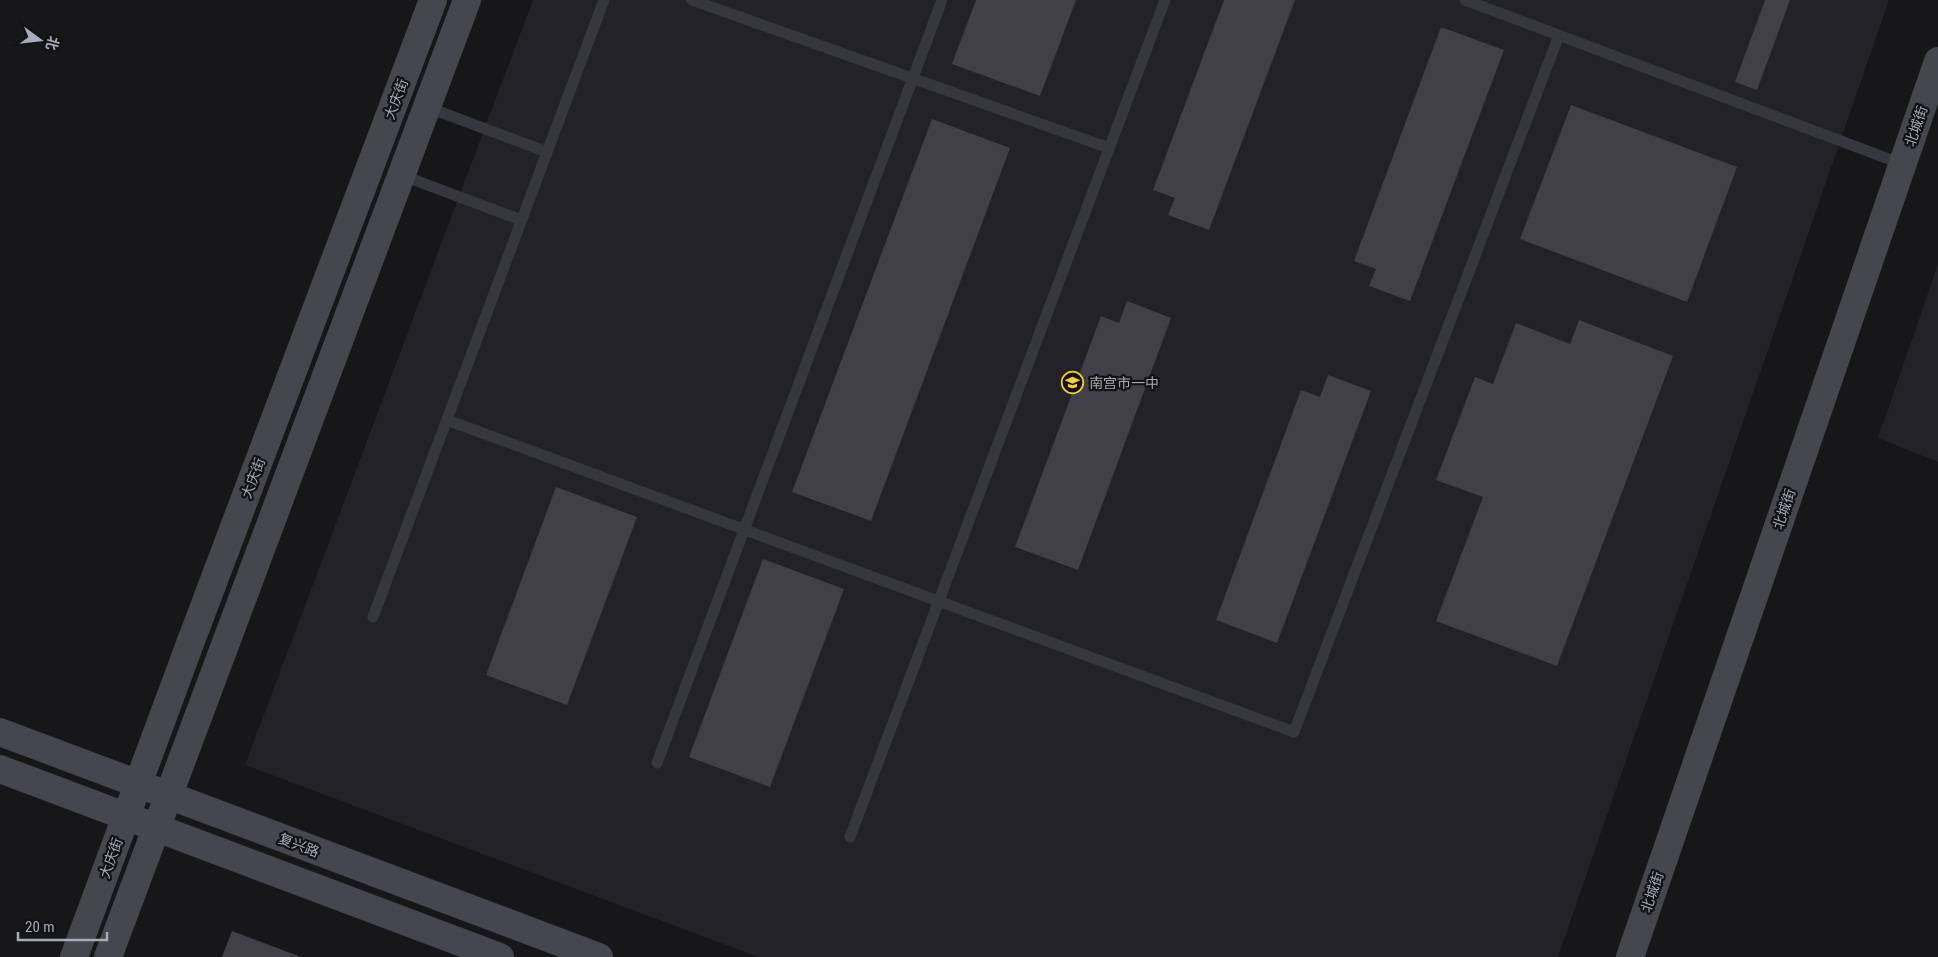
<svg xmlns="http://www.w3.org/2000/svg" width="1938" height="957" font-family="'Roboto Condensed','Noto Sans SC',sans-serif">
	<rect width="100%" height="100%" fill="#171619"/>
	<path fill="#232226" d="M 533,0 L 1889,0 L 1558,957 L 758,957 L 245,765 Z
		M 1938,264 L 1938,462 L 1878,438 Z"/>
	<path fill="#414046" d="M 976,0 L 1076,0 L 1040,96 L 952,64 Z
		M 1224,0 L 1295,0 L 1209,230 L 1168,215 L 1175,198 L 1153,190 Z
		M 1765,0 L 1790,0 L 1757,90 L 1735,82 Z
		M 1441,27 L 1504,50 L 1410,301 L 1369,286 L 1376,269 L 1354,261 Z
		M 1571,105 L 1737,167 L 1687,302 L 1520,239 Z
		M 932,119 L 1010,148 L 871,521 L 792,492 Z
		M 1127,301 L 1171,318 L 1078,570 L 1015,547 L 1101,316 L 1119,323 Z
		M 1579,320 L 1673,356 L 1557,666 L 1436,621 L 1483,497 L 1436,480 L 1475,377 L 1493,384 L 1516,323 L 1570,344 Z
		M 1328,375 L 1371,391 L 1277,643 L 1216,620 L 1301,390 L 1320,397 Z
		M 556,487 L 637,517 L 567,705 L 486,675 Z
		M 763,559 L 844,589 L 770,787 L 689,757 Z
		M 232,931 L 301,957 L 222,957 Z"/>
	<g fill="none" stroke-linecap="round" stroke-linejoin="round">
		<path stroke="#37383e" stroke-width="11" d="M 692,0 L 1109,148
			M 1465,0 L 1902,164
			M 427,107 L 547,152
			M 401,175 L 521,220
			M 447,420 L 1294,732 L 1559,35
			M 373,617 L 604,0
			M 657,763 L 942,0
			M 850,837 L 1165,0"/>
		<path stroke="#45464e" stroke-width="28" d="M 0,732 L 599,957
			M 0,769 L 500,957
			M 74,957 L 188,649 L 433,0
			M 108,957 L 467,0
			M 1630,957 L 1938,61"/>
	</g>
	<defs>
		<symbol id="school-ring" viewBox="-11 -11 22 22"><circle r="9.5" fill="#121114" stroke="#f5ce32" stroke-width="1.5"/><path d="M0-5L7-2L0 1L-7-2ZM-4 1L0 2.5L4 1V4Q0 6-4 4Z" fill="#f5ce32"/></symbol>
	</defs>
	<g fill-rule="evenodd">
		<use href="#school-ring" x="1060" y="370" width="25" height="25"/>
	</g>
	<g text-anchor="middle" stroke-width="4.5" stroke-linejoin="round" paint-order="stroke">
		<g font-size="14" fill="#a8abb9" stroke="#121114">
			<text transform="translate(396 99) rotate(-69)" y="5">大庆街</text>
			<text transform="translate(1916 126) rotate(-71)" y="5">北城街</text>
			<text transform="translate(253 478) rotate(-69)" y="5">大庆街</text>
			<text transform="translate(1784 509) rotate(-71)" y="5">北城街</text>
			<text transform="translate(299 845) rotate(21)" y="5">复兴路</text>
			<text transform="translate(111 858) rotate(-70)" y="5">大庆街</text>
			<text transform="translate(1652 892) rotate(-71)" y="5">北城街</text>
		</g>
		<g font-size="14" fill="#a8abb9" stroke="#121114" text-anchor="start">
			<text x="1089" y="388">南宫市一中</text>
		</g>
	</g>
	<g transform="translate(40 40) rotate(105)" stroke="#121114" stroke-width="4" paint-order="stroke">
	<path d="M0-4L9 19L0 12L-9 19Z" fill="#a8abb9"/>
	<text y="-8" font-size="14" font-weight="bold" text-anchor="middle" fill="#a8abb9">北</text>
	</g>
	<path d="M18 932v8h89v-8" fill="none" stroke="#a8abb9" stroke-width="2.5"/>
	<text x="25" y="932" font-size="15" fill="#a8abb9" stroke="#121114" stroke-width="4" paint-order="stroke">20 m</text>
</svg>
